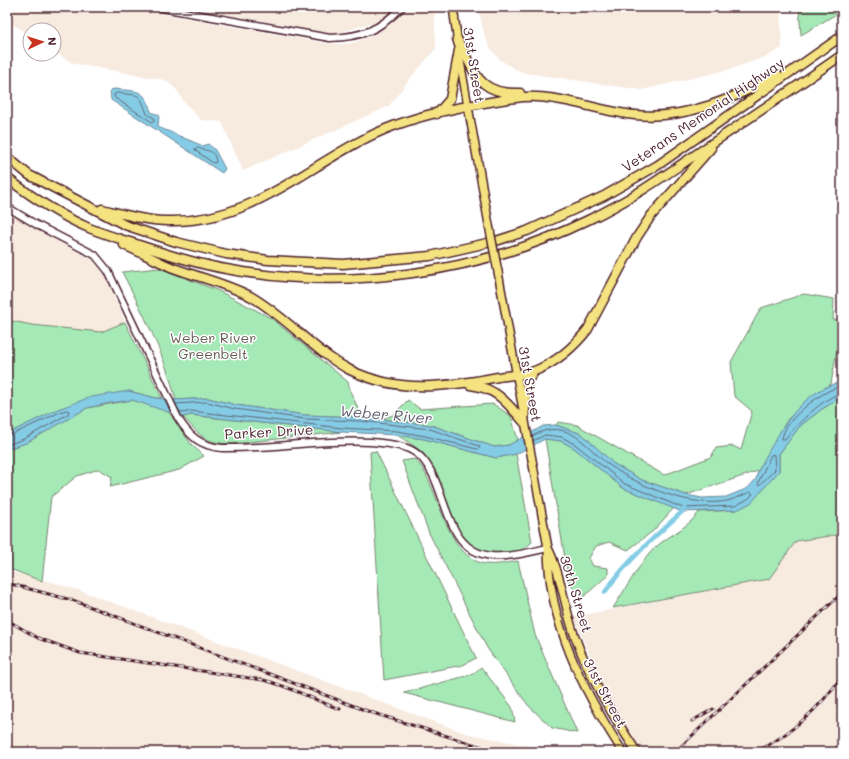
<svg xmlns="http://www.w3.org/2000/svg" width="849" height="759" font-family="Mali,sans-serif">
	<rect width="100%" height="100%" fill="#fff"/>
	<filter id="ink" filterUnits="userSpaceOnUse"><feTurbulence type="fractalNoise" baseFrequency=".025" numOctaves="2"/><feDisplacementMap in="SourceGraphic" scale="8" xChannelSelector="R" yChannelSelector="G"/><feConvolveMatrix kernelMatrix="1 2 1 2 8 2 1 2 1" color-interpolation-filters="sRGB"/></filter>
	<g filter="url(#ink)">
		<path fill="#f7eadf" d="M 8,7 L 124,7 L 331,44 L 350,44 L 375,35 L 370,23 L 335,34 L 185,7 L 434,7 L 436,48 L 408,81 L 389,106 L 243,171 L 222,122 L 201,120 L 185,103 L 176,89 L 165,80 L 72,63 L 54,51 L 54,30 L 30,30 L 30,35 L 9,22 Z
			M 478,7 L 780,7 L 782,48 L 768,56 L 731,69 L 642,90 L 526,73 L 515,69 L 499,59 L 491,49 L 485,37 Z
			M 7,212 L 38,231 L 92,259 L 105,275 L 125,322 L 101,332 L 31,326 L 7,320 Z
			M 842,534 L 842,752 L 642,752 L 602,686 L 574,617 L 769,579 L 796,541 Z
			M 7,571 L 52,582 L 84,592 L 465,733 L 524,745 L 558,749 L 590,748 L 609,752 L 7,752 Z"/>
		<path fill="#a5eab6" stroke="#788470" d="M 799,7 L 838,7 L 838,13 L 801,35 Z
			M 159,268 L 219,291 L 271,318 L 348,382 L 351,393 L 362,417 L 305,415 L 236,405 L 208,398 L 176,400 C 165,355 143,313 122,272 Z
			M 804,294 L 834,299 L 833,320 L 842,320 L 831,384 L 807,400 L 787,420 L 758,471 L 686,495 L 642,480 L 614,464 L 582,434 L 556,425 L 558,422 L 577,425 L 664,475 L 711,457 L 716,448 L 733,446 L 741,450 L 752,411 L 734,396 L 731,362 L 761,308 Z
			M 7,320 L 32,325 L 101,332 L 125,322 L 162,398 L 156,398 L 129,391 L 58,409 L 7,434 Z
			M 842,397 L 842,494 L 839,494 L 842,534 L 796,541 L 769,579 L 613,608 C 625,590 636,570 649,554 C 663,537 687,530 699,512 L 737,510 L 779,471 L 779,454 L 800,426 L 822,409 Z
			M 132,400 L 168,411 L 191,444 L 204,456 L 179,470 L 110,487 L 112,477 L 99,469 L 77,476 L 51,497 L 42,581 L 7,568 L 7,449 L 26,443 L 87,408 Z
			M 408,400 L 420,409 L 493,404 L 511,416 L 518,440 L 509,445 L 494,447 L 431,425 L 382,419 L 393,415 Z
			M 190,415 L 342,432 L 231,444 C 204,443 201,436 183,417 Z
			M 397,435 L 424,439 L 496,458 L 516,454 L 532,542 C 522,552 513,554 499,554 C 494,554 488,554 484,553 C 452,546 444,481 426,457 C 419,448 406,441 397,435 Z
			M 545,439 L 561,441 L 574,448 L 623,488 L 674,508 L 653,531 L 628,550 L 609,542 L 596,546 L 589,558 L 593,566 L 608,568 L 608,575 L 581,599 L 569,582 Z
			M 376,451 L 476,658 L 463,665 L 384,680 L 370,452 Z
			M 415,459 C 418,463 422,467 424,471 C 440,498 447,549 478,562 C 491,567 504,563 518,561 L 535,635 L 577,733 L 552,728 L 528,705 L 487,648 L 429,533 L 402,461 Z
			M 481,667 L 512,707 L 515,722 L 404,693 L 473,674 Z"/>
		<path fill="#84cce5" stroke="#6d879b" d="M 115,89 C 137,92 144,87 151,112 L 159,115 L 158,127 L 203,146 L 208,144 L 215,150 L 225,169 L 222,173 L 111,100 L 110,90 Z
			M 842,382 L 842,397 L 822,409 L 800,426 L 779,454 L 779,471 L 751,503 L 737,510 L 682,512 L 623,488 L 574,448 L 561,441 L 545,439 L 516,454 L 496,458 L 424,439 L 397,435 L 342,432 L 191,415 L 183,417 L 132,400 L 110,403 L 87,408 L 26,443 L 7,449 L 7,434 L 58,409 L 91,397 L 129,391 L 156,398 L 176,400 L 208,398 L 236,405 L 305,415 L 362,417 L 431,425 L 494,447 L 509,445 L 543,426 L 556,425 L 582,434 L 614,464 L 642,480 L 686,495 L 702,498 L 726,497 L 748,488 L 756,479 L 758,471 C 777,436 799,390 842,382 Z"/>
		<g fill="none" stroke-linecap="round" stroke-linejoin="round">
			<path stroke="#616475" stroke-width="1" d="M 117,93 C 140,96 139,91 147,114 L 154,118 L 154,122 L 152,122 L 115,98 L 114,95 Z
				M 198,148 C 207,152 214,148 216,162 L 213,163 L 196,151 L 195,149 Z
				M 842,386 C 824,389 784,419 782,439 L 785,439 C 796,425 825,396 842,393
				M 176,404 L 207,402 L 235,409 L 305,419 L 361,421 L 430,429 L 479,446 L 480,448 L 477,449 L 425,436 L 397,431 L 342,428 L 191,411 L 183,413 L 179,411
				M 532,436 C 570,415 586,449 612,467 C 641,487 692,508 727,501 C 735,499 743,495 750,492 L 753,494 L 748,499 L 735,506 L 683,508 L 625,484 L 576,445 L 562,437 L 545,435 L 533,441
				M 7,437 L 60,412 L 66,410 L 69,411 L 68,414 L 24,439 L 7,445
				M 774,455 L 775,470 L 759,485 L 758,483 L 771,455 Z"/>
			<path stroke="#84cce5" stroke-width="4.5" d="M 605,592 C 627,561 654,537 682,512 L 685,508"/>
			<defs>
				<path id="secondary" d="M 156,7 L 330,38 C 363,37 379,30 402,7
					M 7,207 L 37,225 L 95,255 L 108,271 L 178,418 C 189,436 200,446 222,448 C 272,449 320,439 370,442 C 383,443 397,444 409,449 C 421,454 427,464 433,475 C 441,492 445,510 453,526 C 472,569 511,556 548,548"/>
				<path id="primary" d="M 453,7 L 458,44
					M 459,55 L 489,225
					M 498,272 L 548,548 C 548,622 583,691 623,752
					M 549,550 C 562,576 564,606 574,634 C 589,677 612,715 637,752"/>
				<path id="highway" d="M 457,39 C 475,71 477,95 520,93
					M 437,114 L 450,99 L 459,50
					M 7,157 L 29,175 L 125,225 L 176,242 L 226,254 L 268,260 L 343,264 L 430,256 L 496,241 L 527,231 L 604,196 L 658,165 L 842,36
					M 7,178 C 32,197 61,216 89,228 C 106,235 124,240 142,246 C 169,255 197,264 226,269 C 346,292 478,274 588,220 C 635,198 677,167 720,138 C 761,110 802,83 842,55
					M 102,209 C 123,214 146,221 169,221 C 261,223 316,154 396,125 C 434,111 476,104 515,98 C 556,92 595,111 635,115 C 685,120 735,98 778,75
					M 124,245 C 140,252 155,260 171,267 C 197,277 225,283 250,296 C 286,316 313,351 350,370 C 399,394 447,387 498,377 C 510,375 526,375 537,370 C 558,361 574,347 588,329 L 637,237 L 651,216 L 711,148
					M 470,385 C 497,388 506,402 524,422
					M 524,422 L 527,381 L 535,371"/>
			</defs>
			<use href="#secondary" stroke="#4a1f2b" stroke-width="9"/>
			<use href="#primary" stroke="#4a1f2b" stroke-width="10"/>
			<use href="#highway" stroke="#4a1f2b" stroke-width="11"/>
			<use href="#secondary" stroke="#fff" stroke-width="6"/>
			<use href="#primary" stroke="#f5e382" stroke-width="7"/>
			<use href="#highway" stroke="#f5e382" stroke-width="8"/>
			<defs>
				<path id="rail" d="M 7,583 L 75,601 L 370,712 L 498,752
					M 7,620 L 38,638 L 80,653 L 263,680 C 290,686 313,700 340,709
					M 692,721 L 713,709
					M 7,749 L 26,752
					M 675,752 L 842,593
					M 756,752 C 791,734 820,708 842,676
					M 840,752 L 842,750"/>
			</defs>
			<use href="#rail" stroke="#4a1f2b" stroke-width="3"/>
			<use href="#rail" stroke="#fff" stroke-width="1.5" stroke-dasharray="4.5" stroke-linecap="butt"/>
			<defs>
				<path id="primary-bridge" d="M 489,225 L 498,272"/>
			</defs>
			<use href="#primary-bridge" stroke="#4a1f2b" stroke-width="10" stroke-linecap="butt"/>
			<use href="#primary-bridge" stroke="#f5e382" stroke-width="7"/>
		</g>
	</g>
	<g text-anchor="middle" stroke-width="3" stroke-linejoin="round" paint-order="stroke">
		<g font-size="14" fill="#4a1f2b" stroke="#fff">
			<text transform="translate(474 65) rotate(81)" y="5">31st Street</text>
			<text transform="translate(703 115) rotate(-34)" y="5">Veterans Memorial Highway</text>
			<text transform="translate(530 384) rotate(80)" y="5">31st Street</text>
			<text transform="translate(269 432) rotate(-3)" y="5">Parker Drive</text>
			<text transform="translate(576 594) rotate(73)" y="5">30th Street</text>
			<text transform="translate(605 693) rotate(62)" y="5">31st Street</text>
		</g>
		<g font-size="14" fill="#655c55" stroke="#fff">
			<text x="213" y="343">Weber River<tspan x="213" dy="16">Greenbelt</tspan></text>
		</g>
		<g font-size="15" font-style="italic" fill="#5e5c6c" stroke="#fff">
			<text transform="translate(386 415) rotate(5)" y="5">Weber River</text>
		</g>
	</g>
	<rect width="849" height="759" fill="none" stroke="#fff" stroke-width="24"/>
	<rect x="12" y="12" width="825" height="735" fill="none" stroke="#4a1f2b" stroke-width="1.5" filter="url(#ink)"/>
	<g transform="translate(42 42) rotate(86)"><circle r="19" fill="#ffffff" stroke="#b7a5aa"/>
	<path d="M0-3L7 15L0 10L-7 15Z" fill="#c8321e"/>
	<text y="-6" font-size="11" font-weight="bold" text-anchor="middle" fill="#4a1f2b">N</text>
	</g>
</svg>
